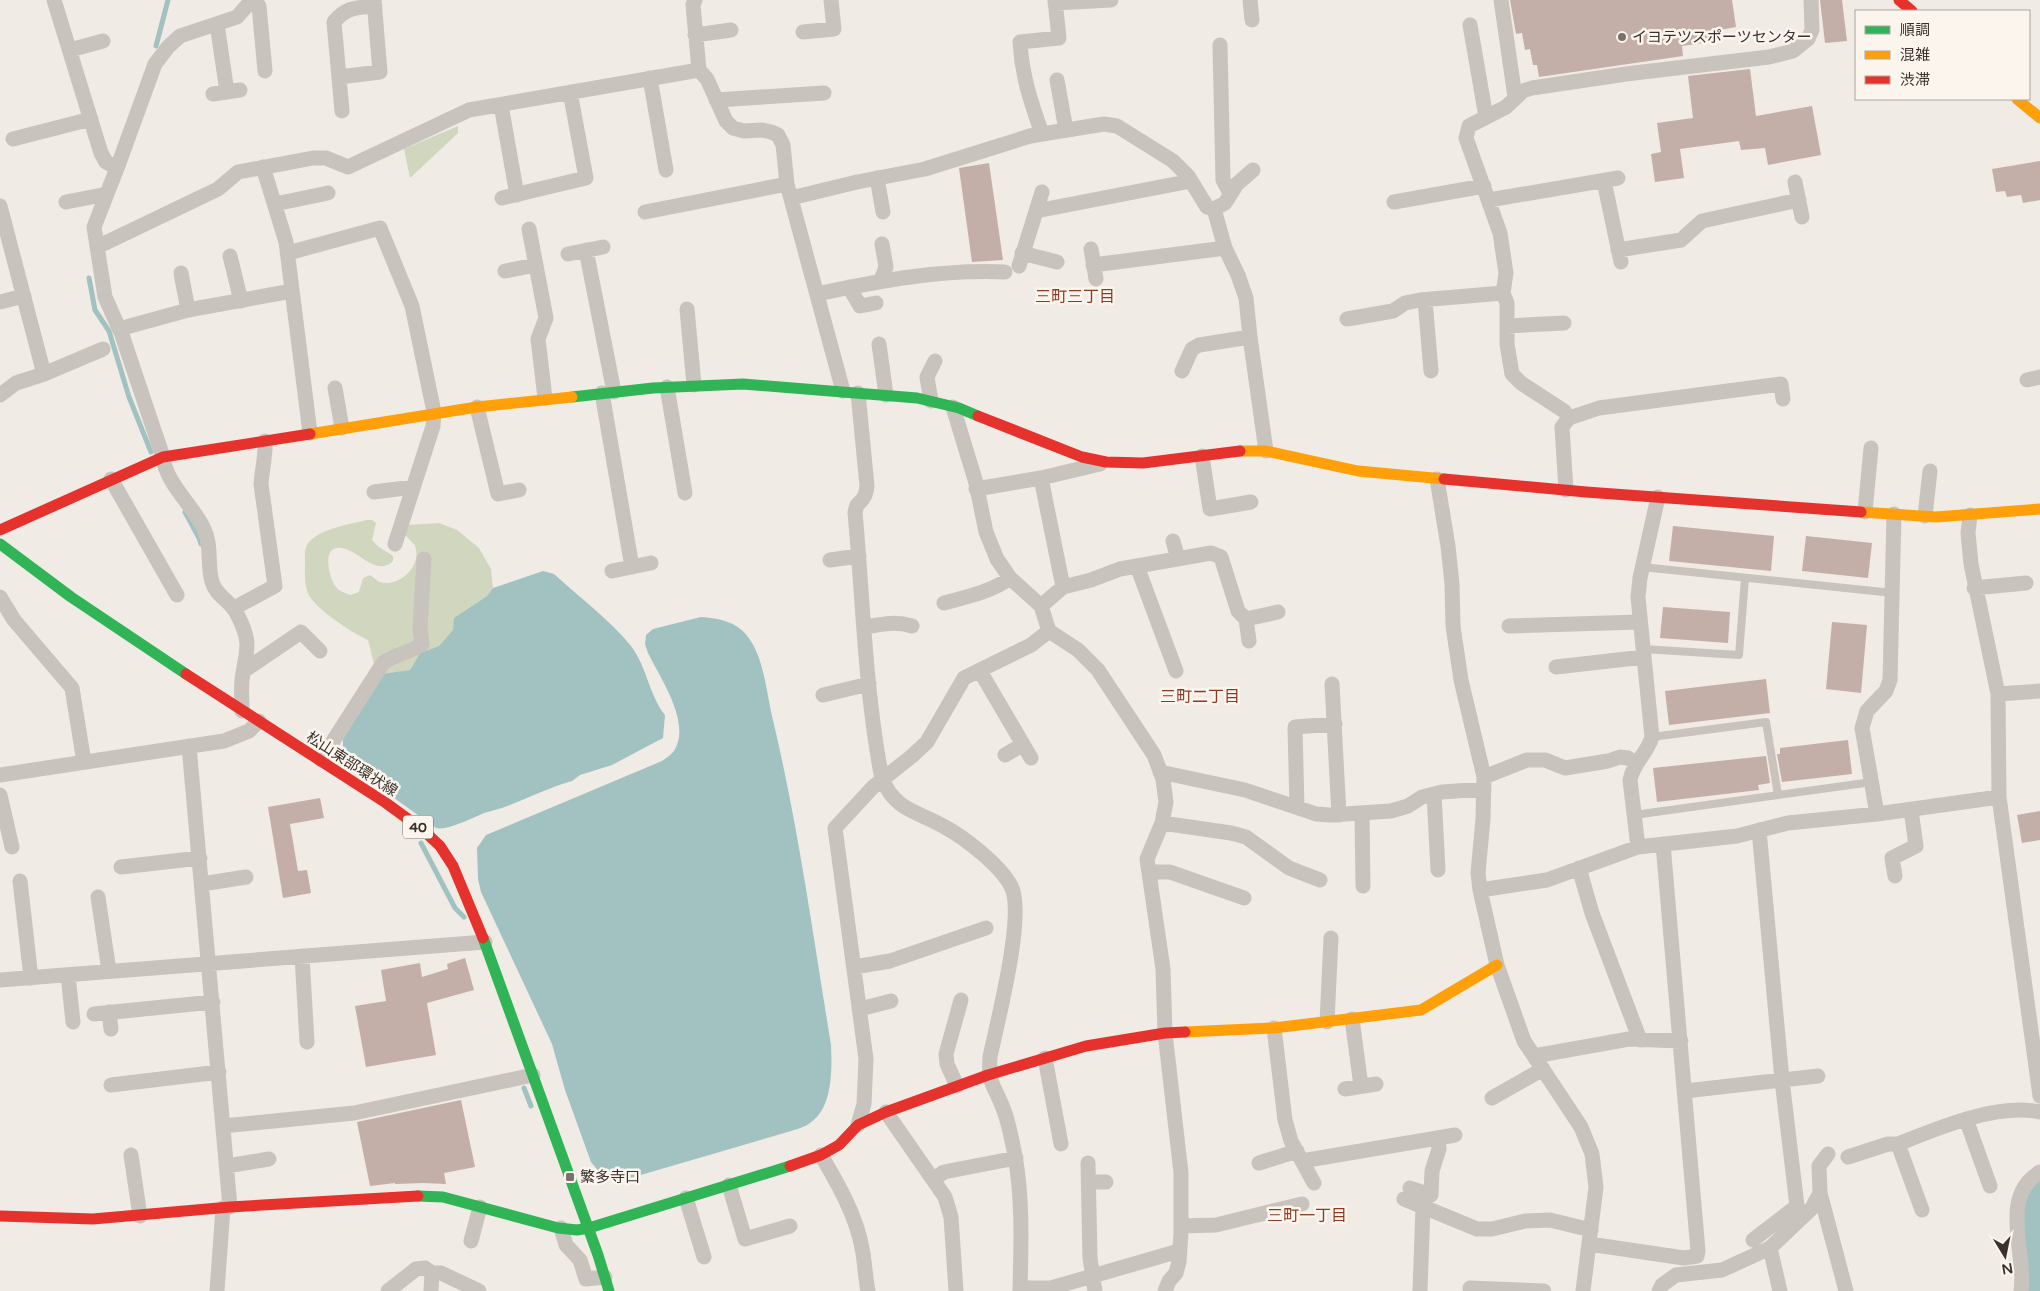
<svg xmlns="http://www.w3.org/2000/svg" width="2040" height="1291" font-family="'Varela Round','Noto Sans JP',sans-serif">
	<rect width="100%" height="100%" fill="#f0ebe5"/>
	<path fill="#d1d6bf" d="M 458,126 L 458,133 L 410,178 L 404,149 Z
		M 366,520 L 372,520 L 376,523 L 372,540 C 378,548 385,550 393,556 L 393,561 C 375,579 355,544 336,548 C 322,551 330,580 336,587 C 339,591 345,593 350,595 L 359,592 L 363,578 L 370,575 C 373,577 377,581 380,582 C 395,587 414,573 416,558 C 417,554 416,549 415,545 L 405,535 L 409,525 L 439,523 L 457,530 L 479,548 L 491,569 L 493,588 L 487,596 L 455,618 L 453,630 L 439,646 L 420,653 L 410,670 L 381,674 L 374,664 L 368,640 C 354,634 319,611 310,597 C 304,588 305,574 305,564 C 305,557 304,547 309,542 C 322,528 348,525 366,520 Z"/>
	<path fill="#a1c2c1" d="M 543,571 L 554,574 C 579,597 609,619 631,646 C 647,667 649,695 665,715 L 663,738 L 612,765 L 580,775 L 572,781 C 548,788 526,799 502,808 C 496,810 490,811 484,813 C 473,818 446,831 436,828 L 348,765 L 343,754 L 343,739 L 381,674 L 410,670 L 420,653 L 439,646 L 453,630 L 454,618 L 487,596 L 493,588 Z
		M 701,617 C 718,618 738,622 748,637 C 764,658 766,690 772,716 C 798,824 813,935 831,1045 C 832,1069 833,1108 810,1123 C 805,1127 797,1129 791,1131 L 627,1179 L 606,1177 L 600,1173 L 591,1162 L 565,1090 L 552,1044 L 481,892 L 478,879 L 477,848 L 486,835 L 662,761 C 666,758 671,755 674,751 C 692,723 660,678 648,653 L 645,644 L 646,635 L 653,629 Z"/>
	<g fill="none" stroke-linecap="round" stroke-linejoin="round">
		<path stroke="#a1c2c1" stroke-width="5" d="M 156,46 L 168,0
			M 89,278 L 95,310 L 109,331 L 129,397 L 151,452
			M 185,512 L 199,538 L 201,544
			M 421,843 L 455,908 L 464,917
			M 524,1088 L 531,1106"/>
		<path stroke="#a1c2c1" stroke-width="30" d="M 2034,1291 L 2034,1260 L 2028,1216 L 2031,1197 L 2040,1189"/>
	</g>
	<path fill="#c3afa7" d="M 1510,0 L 1732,0 L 1736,27 L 1720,30 L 1722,40 L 1682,46 L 1683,56 L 1539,77 L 1537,65 L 1533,65 L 1530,49 L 1525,50 L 1522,33 L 1516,34 Z
		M 1820,0 L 1842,0 L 1847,41 L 1825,43 Z
		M 1750,69 L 1756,116 L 1812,106 L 1821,155 L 1768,165 L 1765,148 L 1741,150 L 1739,141 L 1680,149 L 1684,178 L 1655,182 L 1651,154 L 1661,152 L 1657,123 L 1693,118 L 1688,76 Z
		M 2040,161 L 2040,200 L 2023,203 L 2021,195 L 2007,197 L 2005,191 L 1996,192 L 1992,169 Z
		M 989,163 L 1003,260 L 972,262 L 959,168 Z
		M 1673,526 L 1774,536 L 1771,571 L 1669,561 Z
		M 1806,536 L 1872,543 L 1868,578 L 1802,571 Z
		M 1663,607 L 1730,612 L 1728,643 L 1660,638 Z
		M 1832,622 L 1867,625 L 1861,693 L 1826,689 Z
		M 1766,679 L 1770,713 L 1669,725 L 1665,691 Z
		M 1848,740 L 1852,774 L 1782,782 L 1777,754 L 1780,754 L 1780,748 Z
		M 1766,756 L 1770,783 L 1758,785 L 1759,790 L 1657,802 L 1653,768 Z
		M 320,798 L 324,818 L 290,824 L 298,871 L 307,870 L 311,893 L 283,898 L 268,807 Z
		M 2040,811 L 2040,840 L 2022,843 L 2017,815 Z
		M 465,958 L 474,990 L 427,1003 L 436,1055 L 366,1067 L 355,1006 L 386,1001 L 381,970 L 420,963 L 422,977 L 448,969 L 447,964 Z
		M 461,1100 L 475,1167 L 444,1173 L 446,1184 L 423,1183 L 395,1184 L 395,1183 L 370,1186 L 357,1122 Z"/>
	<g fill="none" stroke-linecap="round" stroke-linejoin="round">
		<path stroke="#c9c3be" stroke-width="8" d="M 1642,567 L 1893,593
			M 1643,649 L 1739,655 L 1745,578
			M 1652,737 L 1766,722 L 1778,795
			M 1634,815 L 1872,782"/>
		<path stroke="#c9c3be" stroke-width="15" d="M 54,0 L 101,153 L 106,162 L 117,168
			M 254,0 L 259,6 L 265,71
			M 695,0 L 693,5 L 699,70 L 707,79 L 726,121 L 733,128 L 744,131 L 762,130 L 771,132 L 778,135 L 783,145 L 787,184 L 843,391
			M 1250,0 L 1252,20
			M 1501,0 L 1515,97
			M 1055,3 L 1111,0
			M 217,24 L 227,92
			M 1470,25 L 1486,117
			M 803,32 L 834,29 L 831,0
			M 695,35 L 731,30
			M 1220,45 L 1223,180 L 1230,193
			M 70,50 L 103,41
			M 339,77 L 380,72 L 374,0
			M 650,78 L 666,170
			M 1057,80 L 1066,130
			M 213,94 L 240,90
			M 716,100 L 824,93
			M 501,105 L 517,195
			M 342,111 L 334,22 C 346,7 356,8 375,6
			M 1042,134 C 1031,102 1022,77 1020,42 L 1059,38 L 1055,0
			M 13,139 L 91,119
			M 263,167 L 286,242 L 310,433
			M 877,178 L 883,212
			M 1604,181 L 1621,262
			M 1795,182 L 1802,217
			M 502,198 L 586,178 L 570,92
			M 791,198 L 857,182 L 925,169 L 1030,136 L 1104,124 L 1117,126 L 1173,161 L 1188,176 L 1207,207 L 1214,209 L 1225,203 L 1237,184 L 1253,170
			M 1489,200 L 1618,178
			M 66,202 L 107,194
			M 1394,202 L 1484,186
			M 275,204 L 328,193
			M 0,206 L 44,374
			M 1214,209 L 1225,248 L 1238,275 L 1246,298 L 1250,337 L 1266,451
			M 1036,211 L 1191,181
			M 645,212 L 787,184
			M 529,229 L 546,318 L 538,339 L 545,398
			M 97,247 L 218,189 L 238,172 L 313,158 L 326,158 L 348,167 L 469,110 L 699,70
			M 1091,249 L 1096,279
			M 586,250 L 614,392
			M 1618,250 L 1681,240 L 1702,221 L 1799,200
			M 288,253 L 380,228 L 412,306 L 434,412 L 433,426 L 395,544
			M 1022,253 L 1057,262
			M 568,254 L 603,247
			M 230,256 L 241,301
			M 1093,265 L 1225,248
			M 1019,266 L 1042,192
			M 505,271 L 536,265
			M 181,273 L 188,310
			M 881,280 L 886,267 L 882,244
			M 849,287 L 860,306 L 876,303
			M 817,294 C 878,281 942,269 1005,272
			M 1425,300 L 1431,371
			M 0,302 L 24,296
			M 687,309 L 694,385
			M 1347,319 L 1393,311 L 1405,303 L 1420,300 L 1503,293
			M 1507,326 L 1564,323
			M 119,329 L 188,310 L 292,291
			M 879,344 L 886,395
			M 1182,371 L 1192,349 L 1199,345 L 1250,337
			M 2027,380 L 2040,377
			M 667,387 L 685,493
			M 335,388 L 342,428
			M 602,393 L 632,567
			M 858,393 L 867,486 C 866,495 864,499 857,505 L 855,512 C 863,601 865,691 882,779 C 896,811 917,811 943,826 C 964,837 1000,865 1011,886 C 1026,913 997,1023 990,1057 C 988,1086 994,1084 1003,1108 C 1009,1123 1012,1140 1015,1156 C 1023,1200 1021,1247 1020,1291
			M 0,395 L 16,383 L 44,374 L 103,349
			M 931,401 L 927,377 L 935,361
			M 477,407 L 498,494 L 519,490
			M 953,407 L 976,483 L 986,532 L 997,559 L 1010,578 L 1041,606 L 1049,631 L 1078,650 L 1098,670 L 1154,755 L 1163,779 L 1166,802 L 1162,823 L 1147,859 L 1163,969 L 1165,1033 L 1181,1173 L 1181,1233 L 1179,1262 L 1176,1273 L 1169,1281 L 1165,1291
			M 1569,418 L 1564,411 L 1521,383 L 1512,374 L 1507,344 L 1507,303 L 1503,293 L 1506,273 L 1500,233 L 1466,138 L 1469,126 L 1506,107 L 1523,91 L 1532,88 L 1626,74 L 1769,57 L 1793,51 L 1808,39 L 1812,30 L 1811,0
			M 1202,456 L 1210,509 L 1251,502
			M 1041,478 L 1063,587
			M 111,479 L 177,595
			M 1437,479 L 1448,546 L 1452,584 L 1453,626 L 1461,680 L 1484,777 L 1483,819 L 1478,873 L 1480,890
			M 976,489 L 1041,478 L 1100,464
			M 1566,490 L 1562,427 L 1569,418 L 1599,408 L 1781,384 L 1783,399
			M 374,492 L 413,487
			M 1865,512 L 1871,448
			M 1970,515 L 1968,533 L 1971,564 L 1998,694 L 1999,797 L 2040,1096
			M 1925,516 L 1930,471
			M 1173,541 L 1178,559
			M 830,560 L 859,556
			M 1137,566 L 1176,671
			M 612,571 L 651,563
			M 1974,588 L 2026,583
			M 0,597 L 14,620 L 72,688 L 84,762
			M 944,603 C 966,597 991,592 1010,578
			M 1041,606 L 1063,587 L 1091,580 L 1120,569 L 1211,553 L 1221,557 L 1238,611 L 1246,619 L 1249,641
			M 234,608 L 275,586 L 261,484 C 262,469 266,455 265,441
			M 1246,619 L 1278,612
			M 1509,626 L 1640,622
			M 865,627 C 882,624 895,621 912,626
			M 1556,667 L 1644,657
			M 245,670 L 301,632 L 320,651
			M 980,671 L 1031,758
			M 1332,684 L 1339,815
			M 1998,694 L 2040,691
			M 823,695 L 869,684
			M 242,711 C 242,701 241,690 242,680 C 246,649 253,645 237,614 C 231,601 216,596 212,582 C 207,565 212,545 204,529 C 193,505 166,484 163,457 L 122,335 L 105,297 L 94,227 L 119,163 L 155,64 L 168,47 L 180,36 L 237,17 L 252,0
			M 189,746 L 230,1207
			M 1005,755 L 1022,745
			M 321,760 L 383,663 C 395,654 410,653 422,644 L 420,629 L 424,559
			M 1160,772 L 1245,790 L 1316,814 L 1329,815 L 1391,811 L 1408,806 L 1422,797 L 1442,792 L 1484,789
			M 0,775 L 224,741 L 249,731 L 259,721
			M 1484,777 L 1527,760 L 1545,760 L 1565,768 L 1608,761 L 1620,757 L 1628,758 L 1636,763
			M 1434,794 L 1438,870
			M 0,795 L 12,847
			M 1297,807 L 1295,727 L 1335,724
			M 1362,813 L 1363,886
			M 1877,814 L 1862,728 L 1867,711 L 1886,691 L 1890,680 L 1894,514
			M 1162,823 L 1231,833 L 1246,837 L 1289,868 L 1320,880
			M 1638,847 L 1630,780 C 1633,763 1647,754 1652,737 L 1638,597 L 1640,578 L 1658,497
			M 121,867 L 200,858
			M 1579,868 L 1592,913 L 1640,1040
			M 1149,872 L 1170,872 L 1244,898
			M 1895,876 L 1892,858 L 1916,846 L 1911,810
			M 20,881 L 31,978
			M 202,884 L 246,877
			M 98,897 L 109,971
			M 302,956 L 307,1042
			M 854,967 L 890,961 L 986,928
			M 68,975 L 73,1022
			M 0,980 L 485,942
			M 860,1009 L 891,1001
			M 109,1012 L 111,1029
			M 94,1014 L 213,1002
			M 1352,1019 L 1361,1086
			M 1327,1022 L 1331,938
			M 1274,1028 L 1285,1120 L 1291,1141 L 1314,1183
			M 1534,1056 L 1629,1039 L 1681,1041
			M 1045,1058 L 1061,1144
			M 111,1085 L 219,1072
			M 957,1086 L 947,1064 L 946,1054 L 961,1000
			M 1345,1089 L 1376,1084
			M 1685,1091 L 1818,1076
			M 1492,1098 L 1543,1069
			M 886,1112 L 945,1197 L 951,1217 L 956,1291
			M 1966,1119 L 1990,1186
			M 858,1125 L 864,1104 L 866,1059 L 835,828 L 873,787 L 912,756 L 927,742 L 964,678 L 1031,645 L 1049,631
			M 223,1126 L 354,1113 L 533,1075
			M 131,1155 L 140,1216
			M 821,1155 C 838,1184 856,1215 862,1248 C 865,1262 865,1277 868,1291
			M 1848,1157 L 1888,1144 L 1898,1144
			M 1302,1161 L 1455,1135
			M 1088,1163 L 1090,1258 L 1095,1291
			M 1259,1163 L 1297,1151
			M 227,1166 L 269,1159
			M 934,1179 L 944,1172 L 1016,1158
			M 1089,1182 L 1106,1182
			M 729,1185 L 745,1239 L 790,1226
			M 1410,1188 L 1431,1195 L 1432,1171 L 1439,1149 L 1438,1138
			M 1820,1193 L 1846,1291
			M 686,1198 L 704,1257
			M 1404,1199 L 1477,1229 L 1492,1229 L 1525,1221 L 1550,1220 L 1591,1230
			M 1922,1210 L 1898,1144 C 1938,1128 1997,1103 2040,1112
			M 1181,1226 L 1216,1225 L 1302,1204
			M 561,1228 L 566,1245 L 580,1260 L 586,1279 L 605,1277
			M 1753,1240 L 1797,1206 L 1782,1080 L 1759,830
			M 471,1241 L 480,1207
			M 1589,1244 L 1684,1258 L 1697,1256 L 1698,1251 L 1663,844
			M 1770,1248 L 1780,1291
			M 432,1273 L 441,1273 L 479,1291
			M 1021,1288 L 1051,1288 L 1179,1251
			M 1470,1288 L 1544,1291
			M 217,1291 L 223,1208
			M 388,1291 L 416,1269 L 425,1268 L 432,1273 L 431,1291
			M 1420,1291 L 1423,1207
			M 1583,1291 L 1596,1187 L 1592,1154 L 1581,1127 L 1524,1041 L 1497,965 L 1480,890 L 1547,880 L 1638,847 L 1737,836 L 1788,823 L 1877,814 L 1999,797
			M 1659,1291 L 1662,1285 L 1676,1275 L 1722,1270 L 1770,1248 L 1812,1208 L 1820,1193 L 1819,1166 L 1828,1154
			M 2021,1291 C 2027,1254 1998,1197 2040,1172"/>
		<path stroke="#30b455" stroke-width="11" d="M 572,397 L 653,388 L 743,384 L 917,398 L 959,408 L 978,416
			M 0,544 L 71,597 L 186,674
			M 483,938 L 598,1255 L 609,1291
			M 418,1196 L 443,1197 L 558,1228 L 577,1230 L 589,1228 L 790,1166"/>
		<path stroke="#ff9f0a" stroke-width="11" d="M 2017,99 L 2040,118
			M 310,434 L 477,407 L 572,397
			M 1240,451 L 1266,451 L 1358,471 L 1444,479
			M 1861,512 L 1936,517 L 2040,509
			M 1185,1032 L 1274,1028 L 1421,1010 L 1497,965"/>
		<path stroke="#e5322d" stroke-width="11" d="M 1899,0 L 1912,11
			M 978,416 L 1082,457 L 1106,462 L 1143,463 L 1240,451
			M 1444,479 L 1586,492 L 1861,512
			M 0,530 L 163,457 L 310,434
			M 186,674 L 386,803 L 423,830 L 440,846 L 453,866 L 483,938
			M 790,1166 L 821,1155 L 839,1145 L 858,1125 L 886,1112 L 988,1075 L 1086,1046 L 1165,1033 L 1185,1032
			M 0,1216 L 93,1219 L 230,1207 L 418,1196"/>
	</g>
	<g fill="#7a716c" stroke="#fbf5ee" stroke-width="2">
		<circle cx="1622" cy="37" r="5"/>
		<rect x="565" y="1172" width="10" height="10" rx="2.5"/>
	</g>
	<g text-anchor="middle" stroke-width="5" stroke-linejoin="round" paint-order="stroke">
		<rect fill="#fbf5ee" stroke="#756b66" stroke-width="1" x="403" y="815.5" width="30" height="23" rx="4"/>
		<g font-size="14" font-weight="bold" fill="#3b302b">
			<text x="418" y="832">40</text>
		</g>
		<g font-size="15" fill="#3b302b" stroke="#fbf5ee" text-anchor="start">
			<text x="1632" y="42">イヨテツスポーツセンター</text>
			<text x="580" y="1182">繁多寺口</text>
		</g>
		<g font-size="15" fill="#3b302b" stroke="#fbf5ee">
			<text transform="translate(352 764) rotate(33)" y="5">松山東部環状線</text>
		</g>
		<g font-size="16" fill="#8c3b22" stroke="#fbf5ee">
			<text x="1075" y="302">三町三丁目</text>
			<text x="1200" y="702">三町二丁目</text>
			<text x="1307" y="1221">三町一丁目</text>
		</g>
	</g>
	<rect x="1855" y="10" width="175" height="90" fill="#fbf5ee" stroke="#aea6a0"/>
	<rect x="1865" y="26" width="25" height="8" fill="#30b455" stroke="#aea6a0"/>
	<text x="1900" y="35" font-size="15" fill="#3b302b">順調</text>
	<rect x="1865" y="51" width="25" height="8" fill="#ff9f0a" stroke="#aea6a0"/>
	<text x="1900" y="60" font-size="15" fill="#3b302b">混雑</text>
	<rect x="1865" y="76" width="25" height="8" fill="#e5322d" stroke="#aea6a0"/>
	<text x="1900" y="85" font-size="15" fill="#3b302b">渋滞</text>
	<g transform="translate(2005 1256) rotate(170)" stroke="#fbf5ee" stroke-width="4" paint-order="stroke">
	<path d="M0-4L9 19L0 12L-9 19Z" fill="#3b302b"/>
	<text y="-8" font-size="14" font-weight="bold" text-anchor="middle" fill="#3b302b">N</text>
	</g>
</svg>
